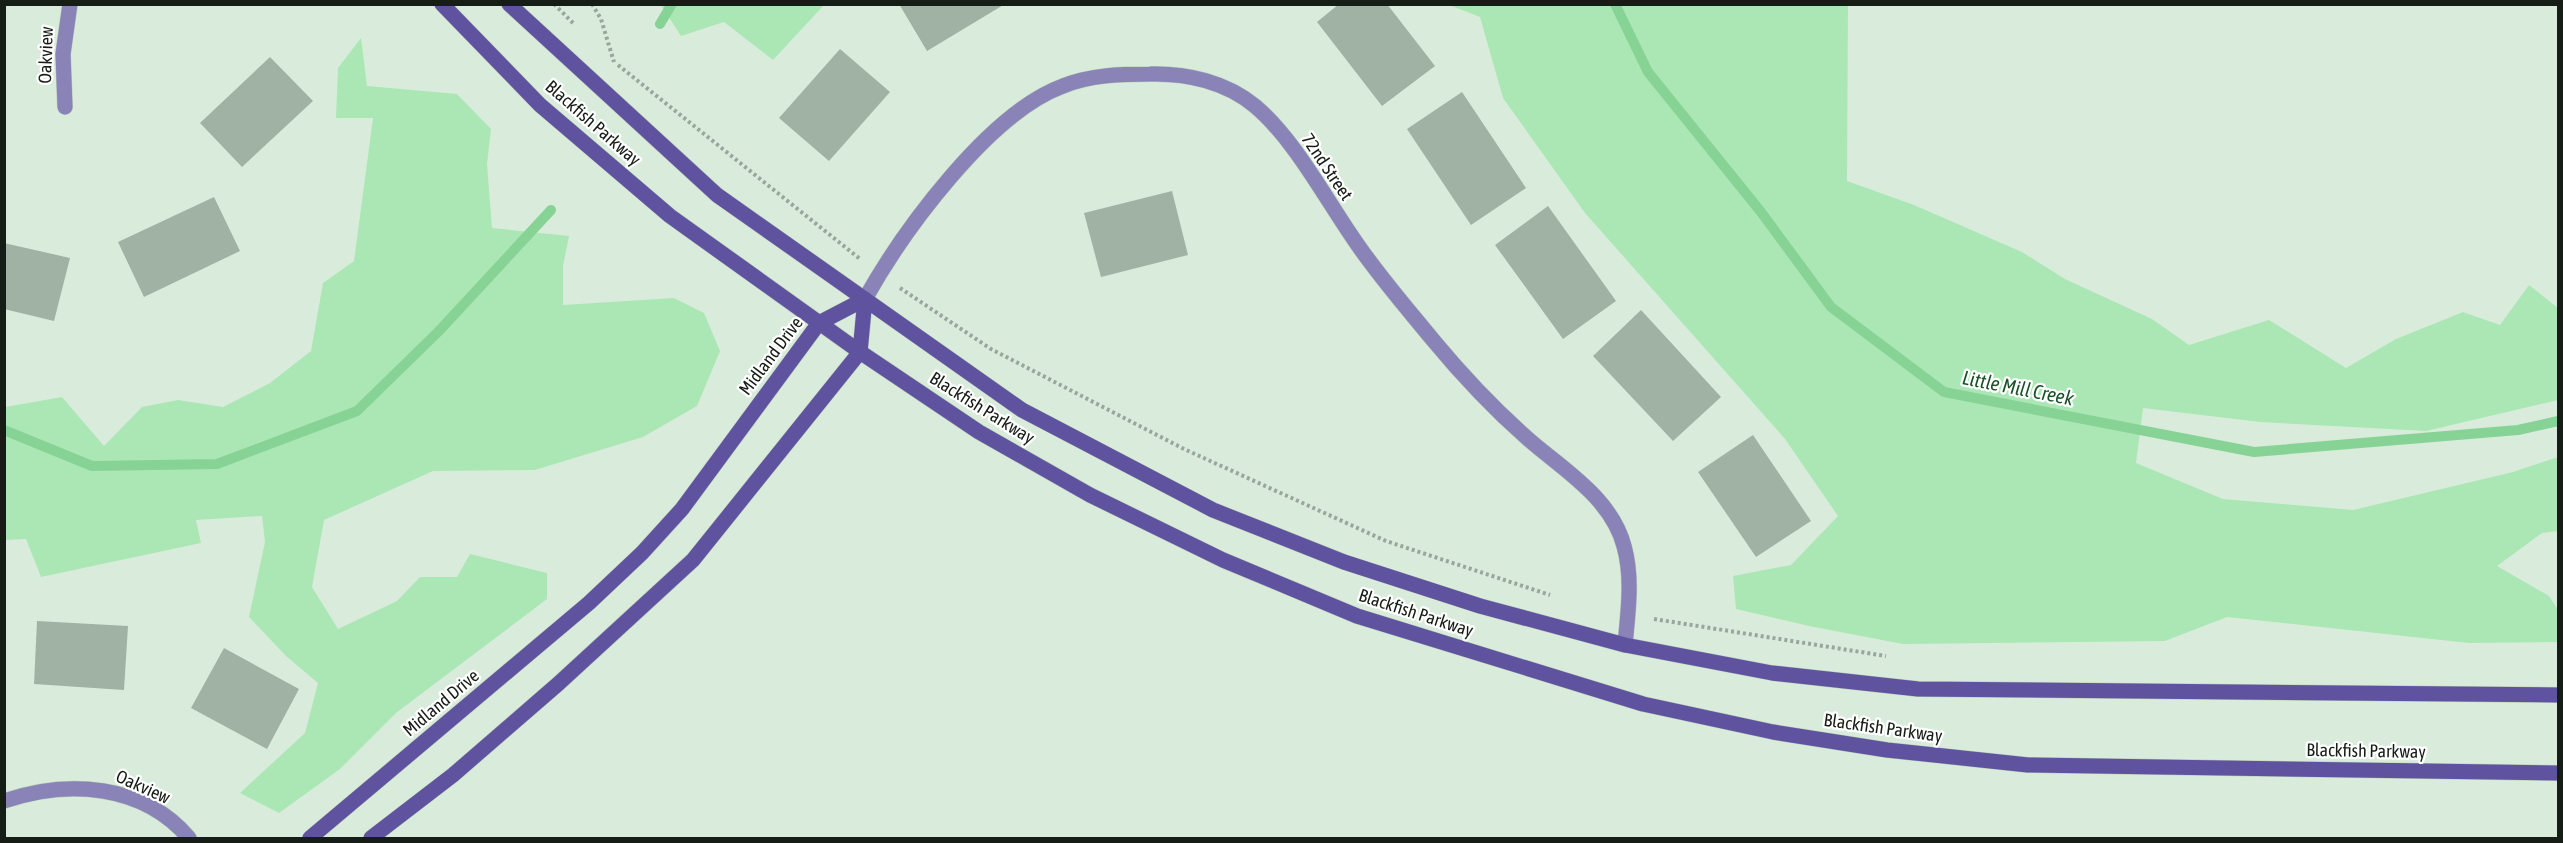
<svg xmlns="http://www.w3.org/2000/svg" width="2563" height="843" font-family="'Asap Condensed',sans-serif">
	<rect width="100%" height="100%" fill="#d9ecdc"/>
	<path fill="#abe7b4" d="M 661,5 L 824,5 L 773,60 L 724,22 L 681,36 Z
		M 1449,5 L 1848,5 L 1847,181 L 1914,205 L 2022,252 L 2065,279 L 2152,319 L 2189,345 L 2269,320 L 2346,368 L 2396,339 L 2463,312 L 2500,325 L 2529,285 L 2558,308 L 2558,400 L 2426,431 L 2260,422 L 2143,408 L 2136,463 L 2223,499 L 2353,510 L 2513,472 L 2558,457 L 2558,531 L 2542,533 L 2497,566 L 2549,596 L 2558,610 L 2558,642 L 2469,643 L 2227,617 L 2165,641 L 1903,644 L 1809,626 L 1736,609 L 1733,576 L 1791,565 L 1838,516 L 1785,439 L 1585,213 L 1503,98 L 1480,17 Z
		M 361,38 L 367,86 L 457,94 L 491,129 L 487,164 L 492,228 L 569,236 L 563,266 L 563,305 L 674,298 L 704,313 L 720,351 L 697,406 L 643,437 L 535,470 L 433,471 L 324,520 L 312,587 L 338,629 L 397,601 L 420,577 L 457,577 L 470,554 L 547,573 L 547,599 L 396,713 L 340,769 L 279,813 L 240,793 L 305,733 L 318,683 L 286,656 L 249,617 L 265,542 L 262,516 L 196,520 L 201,543 L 41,577 L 26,539 L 5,540 L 5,407 L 62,397 L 104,446 L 142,407 L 178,400 L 223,407 L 270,383 L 311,351 L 323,283 L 354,261 L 373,118 L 336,118 L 338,68 Z"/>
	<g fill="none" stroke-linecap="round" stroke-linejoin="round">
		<path stroke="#87d395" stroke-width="10" d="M 1615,4 L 1648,72 L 1761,212 L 1831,307 L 1944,392 L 2254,452 L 2518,430 L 2558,421
			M 660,24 L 672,4
			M 4,430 L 92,466 L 217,464 L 357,411 L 439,331 L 551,210"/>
	</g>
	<path fill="#a0b2a3" d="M 899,4 L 1005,4 L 927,51 Z
		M 1339,4 L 1387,4 L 1435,66 L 1382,106 L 1317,22 Z
		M 840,49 L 890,92 L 829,161 L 779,118 Z
		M 270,57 L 313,101 L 242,167 L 200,123 Z
		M 1462,92 L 1526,188 L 1471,225 L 1407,129 Z
		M 1172,191 L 1188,255 L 1101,277 L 1084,213 Z
		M 214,197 L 240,251 L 144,297 L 118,242 Z
		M 1548,206 L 1616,301 L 1563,339 L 1495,245 Z
		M 4,243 L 70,258 L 54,321 L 4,309 Z
		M 1641,310 L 1721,397 L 1673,441 L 1593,356 Z
		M 1753,435 L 1811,521 L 1756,557 L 1698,472 Z
		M 37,621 L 128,626 L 124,690 L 34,684 Z
		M 224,648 L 299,689 L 267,749 L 191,708 Z"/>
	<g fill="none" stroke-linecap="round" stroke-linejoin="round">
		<defs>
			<path id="street" d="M 65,107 L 63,54 L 70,4
				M 865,299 C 903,231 989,113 1063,86 C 1090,75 1121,74 1150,74 C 1187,73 1226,82 1255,106 C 1294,139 1324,196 1353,238 C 1377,274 1406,307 1433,340 C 1462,375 1493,408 1527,438 C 1562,469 1611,497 1624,546 C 1633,578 1628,612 1625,645
				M 4,801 C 68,779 143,784 189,838"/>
			<path id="secondary" d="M 442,4 L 540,105 L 670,216 L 860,352 L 979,432 L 1090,495 L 1223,560 L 1357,616 L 1643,704 L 1773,732 L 1887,750 L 2028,765 L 2558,773
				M 509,4 L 717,195 L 1022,410 L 1213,510 L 1344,562 L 1480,606 L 1625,645 L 1772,673 L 1918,689 L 2558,695
				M 310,838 L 589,603 L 642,553 L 682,509 L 819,323 L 865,299
				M 371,838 L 453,775 L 558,684 L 693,560 L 860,352 L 865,299"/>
		</defs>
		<use href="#street" stroke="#b6c7b8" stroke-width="16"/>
		<use href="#secondary" stroke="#b6c7b8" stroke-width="16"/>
		<path stroke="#99a79b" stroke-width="4" stroke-dasharray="3 3" stroke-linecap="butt" d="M 554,4 L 573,23
			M 592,4 L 601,19 L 614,62
			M 618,65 L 860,259
			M 900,288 L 991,349 L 1184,449 L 1386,541 L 1550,595
			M 1654,619 L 1886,656"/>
		<use href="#street" stroke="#8983b8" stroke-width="15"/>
		<use href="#secondary" stroke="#5f529f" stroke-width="15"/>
	</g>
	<g text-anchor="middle" stroke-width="4.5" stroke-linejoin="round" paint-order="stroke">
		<g font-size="18" fill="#161c16" stroke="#fff">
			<text transform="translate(46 55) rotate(-88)" y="6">Oakview</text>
			<text transform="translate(593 123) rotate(41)" y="6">Blackfish Parkway</text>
			<text transform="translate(1327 167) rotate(56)" y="6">72nd Street</text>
			<text transform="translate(771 356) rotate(-53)" y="6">Midland Drive</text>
			<text transform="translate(982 408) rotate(32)" y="6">Blackfish Parkway</text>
			<text transform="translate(1416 613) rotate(18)" y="6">Blackfish Parkway</text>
			<text transform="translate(441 703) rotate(-40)" y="6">Midland Drive</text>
			<text transform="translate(1883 728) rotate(8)" y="6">Blackfish Parkway</text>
			<text transform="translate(2366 751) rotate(1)" y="6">Blackfish Parkway</text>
			<text transform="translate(143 787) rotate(24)" y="6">Oakview</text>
		</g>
		<g font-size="20" font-style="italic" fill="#1b5129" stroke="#fff">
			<text transform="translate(2018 388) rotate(11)" y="7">Little Mill Creek</text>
		</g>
	</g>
	<rect width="2563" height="843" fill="none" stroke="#161c16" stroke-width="12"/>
</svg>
